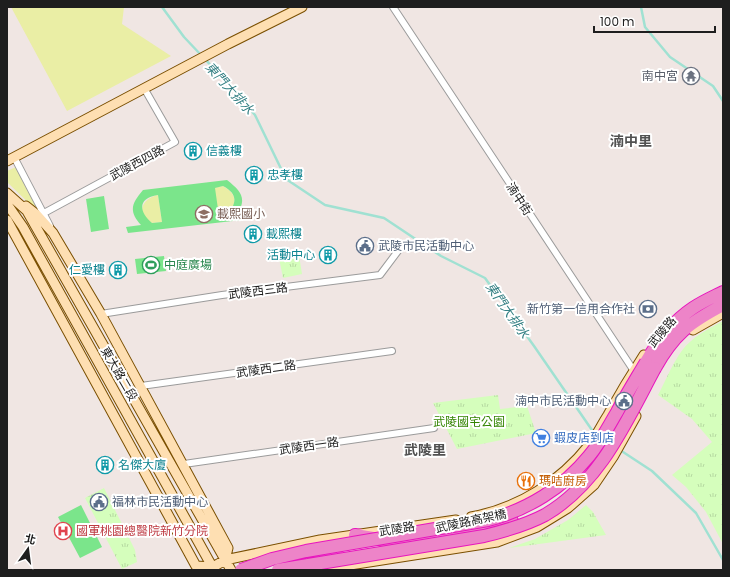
<svg xmlns="http://www.w3.org/2000/svg" width="730" height="577" font-family="Poppins,'Noto Sans TC',sans-serif">
	<defs>
		<pattern id="park-tufts" width="24" height="20" patternUnits="userSpaceOnUse"><rect width="24" height="20" fill="#d5febc"/><path d="M3 7l-1-3M5 7V3M7 7l1-3M15 17l-1-3M17 17v-4M19 17l1-3" fill="none" stroke="#b6d9a1"/></pattern>
	</defs>
	<rect width="100%" height="100%" fill="#f0e6e3"/>
	<path fill="#eaeea5" d="M 11,7 L 124,7 L 122,24 L 171,56 L 67,111 Z
		M 16,167 L 41,215 L 7,182 L 7,171 Z
		M 223,186 C 238,195 237,203 227,215 L 219,216 L 214,188 Z
		M 158,195 L 162,222 L 152,223 C 150,222 147,219 145,217 C 137,206 148,197 158,195 Z"/>
	<path fill="url(#park-tufts)" d="M 299,255 L 302,274 L 283,278 L 279,258 Z
		M 723,321 L 723,544 L 706,512 L 686,487 L 672,475 L 712,442 L 692,419 L 658,395 C 667,379 676,353 691,341 C 700,333 712,327 723,321 Z
		M 498,395 L 500,409 L 527,406 L 536,433 L 457,449 L 433,403 Z
		M 104,488 L 135,550 L 137,562 L 122,569 L 85,498 Z
		M 586,505 L 593,512 L 606,535 L 509,548 L 535,539 L 568,520 Z"/>
	<path fill="#7be58b" fill-rule="evenodd" d="M 227,180 C 241,191 248,199 236,215 L 247,213 L 250,219 L 128,233 L 126,227 L 141,225 C 128,211 132,203 143,190 ZM 223,186 C 238,194 237,203 227,215 L 219,216 L 215,188 ZM 158,195 L 162,222 L 152,223 C 139,212 137,198 158,195 Z
		M 104,196 L 109,229 L 91,232 L 86,199 Z
		M 164,256 L 166,271 L 137,274 L 135,259 Z
		M 81,505 L 102,547 L 80,558 L 58,517 Z"/>
	<g fill="none" stroke-linecap="round" stroke-linejoin="round">
		<path stroke="#a0e1d2" stroke-width="2.5" d="M 162,7 L 184,37 L 201,55
			M 641,7 L 645,27 L 670,57 L 713,86 L 723,101
			M 205,59 L 255,115 L 286,179 L 325,205 L 384,218 L 441,256 L 485,278 L 534,346 L 594,433
			M 620,450 L 652,471 L 696,513 L 723,560"/>
		<defs>
			<path id="street" d="M 393,7 L 636,374
				M 14,157 L 50,226
				M 44,213 L 175,142 L 144,88
				M 101,314 L 222,295 L 380,275 L 401,247
				M 141,386 L 392,351
				M 184,464 L 434,428"/>
			<path id="secondary" d="M 7,161 L 228,44 L 302,7
				M 7,193 L 27,211 L 231,570
				M 7,204 L 23,227 L 214,570
				M 26,206 L 36,214 L 53,233 L 101,314 L 228,548 L 225,560
				M 7,220 L 196,566 L 212,567
				M 693,330 L 723,313
				M 471,517 C 519,508 560,482 590,444 C 597,435 602,424 608,415 C 619,395 631,375 644,355
				M 208,570 L 225,560 L 320,540 L 456,520
				M 318,570 L 497,542 L 537,527 L 568,508 L 594,485 L 613,457 L 636,416"/>
			<path id="highway" d="M 646,362 C 658,341 672,322 693,308 C 702,302 713,297 723,292
				M 655,368 C 674,334 689,323 723,305
				M 594,462 L 600,454 L 631,400
				M 355,535 L 397,542 L 486,528 L 512,521"/>
		</defs>
		<use href="#street" stroke="#9b9b9b" stroke-width="8"/>
		<use href="#secondary" stroke="#7a4f00" stroke-width="11"/>
		<use href="#highway" stroke="#e716be" stroke-width="14"/>
		<use href="#street" stroke="#fff" stroke-width="6"/>
		<use href="#secondary" stroke="#fedfb2" stroke-width="9"/>
		<use href="#highway" stroke="#ed84c8" stroke-width="12"/>
		<defs>
			<path id="highway-bridge" d="M 241,570 L 272,559 L 306,551 L 488,520 C 527,510 563,488 589,456 C 600,443 608,427 617,412 C 626,395 636,379 646,362
				M 278,570 L 484,536 C 505,531 526,525 545,515 C 600,483 626,422 655,368"/>
		</defs>
		<use href="#highway-bridge" stroke="#e716be" stroke-width="14" stroke-linecap="butt"/>
		<use href="#highway-bridge" stroke="#ed84c8" stroke-width="12"/>
	</g>
	<defs>
		<symbol id="temple-ring" viewBox="-11 -11 22 22"><circle r="9.5" fill="#fff" stroke="#6b7280" stroke-width="1.5"/><path d="M0-6L5-2H3V0L6.5 2.5H4V6H1.5V3h-3V6H-4V2.5H-6.5L-3 0V-2H-5Z" fill="#6b7280"/></symbol>
		<symbol id="building-ring" viewBox="-11 -11 22 22"><circle r="9.5" fill="#fff" stroke="#0f9aa8" stroke-width="1.5"/><path d="M-4-6H4V6H1V3H-1V6H-4ZM-2.5-4.3h1.7v1.8h-1.7ZM.8-4.3h1.7v1.8H.8ZM-2.5-1h1.7V.8h-1.7ZM.8-1h1.7V.8H.8Z" fill="#0f9aa8"/></symbol>
		<symbol id="school-ring" viewBox="-11 -11 22 22"><circle r="9.5" fill="#fff" stroke="#8d6e63" stroke-width="1.5"/><path d="M0-5L7-2L0 1L-7-2ZM-4 1L0 2.5L4 1V4Q0 6-4 4Z" fill="#8d6e63"/></symbol>
		<symbol id="civic-ring" viewBox="-11 -11 22 22"><circle r="9.5" fill="#fff" stroke="#5c6f8a" stroke-width="1.5"/><path d="M-.6-6.5H3V-4.5H.6V-3L4-1V1h2V6H-6V1h2V-1L-.6-3ZM-1.2 2.5V6h2.4V2.5Z" fill="#5c6f8a"/></symbol>
		<symbol id="stadium-ring" viewBox="-11 -11 22 22"><circle r="9.5" fill="#fff" stroke="#2e9e5b" stroke-width="1.5"/><path d="M0-5a6.5 5 0 1 0 0 10a6.5 5 0 1 0 0-10ZM-3.5-1.8h7v3.6h-7Z" fill="#2e9e5b"/></symbol>
		<symbol id="bank-ring" viewBox="-11 -11 22 22"><circle r="9.5" fill="#fff" stroke="#5c6f8a" stroke-width="1.5"/><path d="M-6-4H6V4H-6ZM0-2.3a2.3 2.3 0 1 0 0 4.6a2.3 2.3 0 1 0 0-4.6Z" fill="#5c6f8a"/></symbol>
		<symbol id="supermarket-ring" viewBox="-11 -11 22 22"><circle r="9.5" fill="#fff" stroke="#3f7fe0" stroke-width="1.5"/><path d="M-6-5.5h2.5l.6 2H6L4.5 2H-2.5L-4.4-4H-6ZM-1.5 3.2a1.3 1.3 0 1 0 .1 0ZM3 3.2a1.3 1.3 0 1 0 .1 0Z" fill="#3f7fe0"/></symbol>
		<symbol id="restaurant-ring" viewBox="-11 -11 22 22"><circle r="9.5" fill="#fff" stroke="#e8710a" stroke-width="1.5"/><path d="M-5-6h1v4h1v-4h1v4h1v-4h1v5L-1.5 .5V6h-2V.5L-5-1ZM5-6V6H3V1.5H1.5Q1.5-4 5-6Z" fill="#e8710a"/></symbol>
		<symbol id="hospital-ring" viewBox="-11 -11 22 22"><circle r="9.5" fill="#fff" stroke="#e0444e" stroke-width="1.5"/><path d="M-5-5h3v3.5h4V-5h3V5h-3V1.5h-4V5h-3Z" fill="#e0444e"/></symbol>
	</defs>
	<g fill-rule="evenodd">
		<use href="#temple-ring" x="681" y="66" width="20" height="20"/>
		<use href="#building-ring" x="183" y="141" width="20" height="20"/>
		<use href="#building-ring" x="244" y="165" width="20" height="20"/>
		<use href="#school-ring" x="194" y="204" width="20" height="20"/>
		<use href="#building-ring" x="243" y="224" width="20" height="20"/>
		<use href="#civic-ring" x="355" y="236" width="20" height="20"/>
		<use href="#building-ring" x="318" y="245" width="20" height="20"/>
		<use href="#stadium-ring" x="141" y="255" width="20" height="20"/>
		<use href="#building-ring" x="108" y="260" width="20" height="20"/>
		<use href="#bank-ring" x="638" y="299" width="20" height="20"/>
		<use href="#civic-ring" x="614" y="391" width="20" height="20"/>
		<use href="#supermarket-ring" x="531" y="428" width="20" height="20"/>
		<use href="#building-ring" x="95" y="455" width="20" height="20"/>
		<use href="#restaurant-ring" x="516" y="471" width="20" height="20"/>
		<use href="#civic-ring" x="89" y="492" width="20" height="20"/>
		<use href="#hospital-ring" x="53" y="521" width="20" height="20"/>
	</g>
	<g text-anchor="middle" stroke-width="4" stroke-linejoin="round" paint-order="stroke">
		<g font-size="12" fill="#5b616d" stroke="#fff" text-anchor="end">
			<text x="678" y="80">南中宮</text>
		</g>
		<g font-size="12" fill="#0d838f" stroke="#fff" text-anchor="start">
			<text x="206" y="155">信義樓</text>
			<text x="267" y="179">忠孝樓</text>
			<text x="266" y="238">載熙樓</text>
			<text x="315" y="259" text-anchor="end">活動中心</text>
			<text x="105" y="274" text-anchor="end">仁愛樓</text>
			<text x="118" y="469">名傑大廈</text>
		</g>
		<g font-size="12" fill="#1e1e1e" stroke="#fff">
			<text transform="translate(137 163) rotate(-28)" y="4">武陵西四路</text>
			<text transform="translate(519 199) rotate(57)" y="4">湳中街</text>
			<text transform="translate(258 291) rotate(-7)" y="4">武陵西三路</text>
			<text transform="translate(662 332) rotate(-50)" y="4">武陵路</text>
			<text transform="translate(266 369) rotate(-8)" y="4">武陵西二路</text>
			<text transform="translate(119 374) rotate(60)" y="4">東大路二段</text>
			<text transform="translate(309 446) rotate(-8)" y="4">武陵西一路</text>
			<text transform="translate(471 521) rotate(-12)" y="4">武陵路高架橋</text>
			<text transform="translate(397 529) rotate(-9)" y="4">武陵路</text>
		</g>
		<g font-size="12" fill="#785e54" stroke="#fff" text-anchor="start">
			<text x="217" y="218">載熙國小</text>
		</g>
		<g font-size="12" fill="#4e5e75" stroke="#fff" text-anchor="start">
			<text x="378" y="250">武陵市民活動中心</text>
			<text x="635" y="313" text-anchor="end">新竹第一信用合作社</text>
			<text x="611" y="405" text-anchor="end">湳中市民活動中心</text>
			<text x="112" y="506">福林市民活動中心</text>
		</g>
		<g font-size="12" fill="#27864d" stroke="#fff" text-anchor="start">
			<text x="164" y="269">中庭廣場</text>
		</g>
		<g font-size="12" fill="#348503" stroke="#fff">
			<text x="469" y="426">武陵國宅公園</text>
		</g>
		<g font-size="12" fill="#366cbe" stroke="#fff" text-anchor="start">
			<text x="554" y="442">蝦皮店到店</text>
		</g>
		<g font-size="12" fill="#c56008" stroke="#fff" text-anchor="start">
			<text x="539" y="485">瑪咭廚房</text>
		</g>
		<g font-size="12" fill="#be3a42" stroke="#fff" text-anchor="start">
			<text x="76" y="535">國軍桃園總醫院新竹分院</text>
		</g>
		<g font-size="13" font-style="italic" fill="#348084" stroke="#fff">
			<text transform="translate(230 88) rotate(48)" y="5">東門大排水</text>
			<text transform="translate(508 310) rotate(55)" y="5">東門大排水</text>
		</g>
		<g font-size="14" font-weight="bold" fill="#515151" stroke="#fff">
			<text x="631" y="146">湳中里</text>
			<text x="425" y="455">武陵里</text>
		</g>
	</g>
	<rect width="730" height="577" fill="none" stroke="#1e1e1e" stroke-width="16"/>
	<g transform="translate(28 549) rotate(14)" stroke="#ffffff" stroke-width="3" paint-order="stroke">
	<path d="M0-3L7 15L0 10L-7 15Z" fill="#1e1e1e"/>
	<text y="-6" font-size="11" font-weight="bold" text-anchor="middle" fill="#1e1e1e">北</text>
	</g>
	<path d="M594 26v6h121v-6" fill="none" stroke="#1e1e1e" stroke-width="2"/>
	<text x="600" y="26" font-size="12" fill="#1e1e1e" stroke="#ffffff" stroke-width="3" paint-order="stroke">100 m</text>
</svg>
